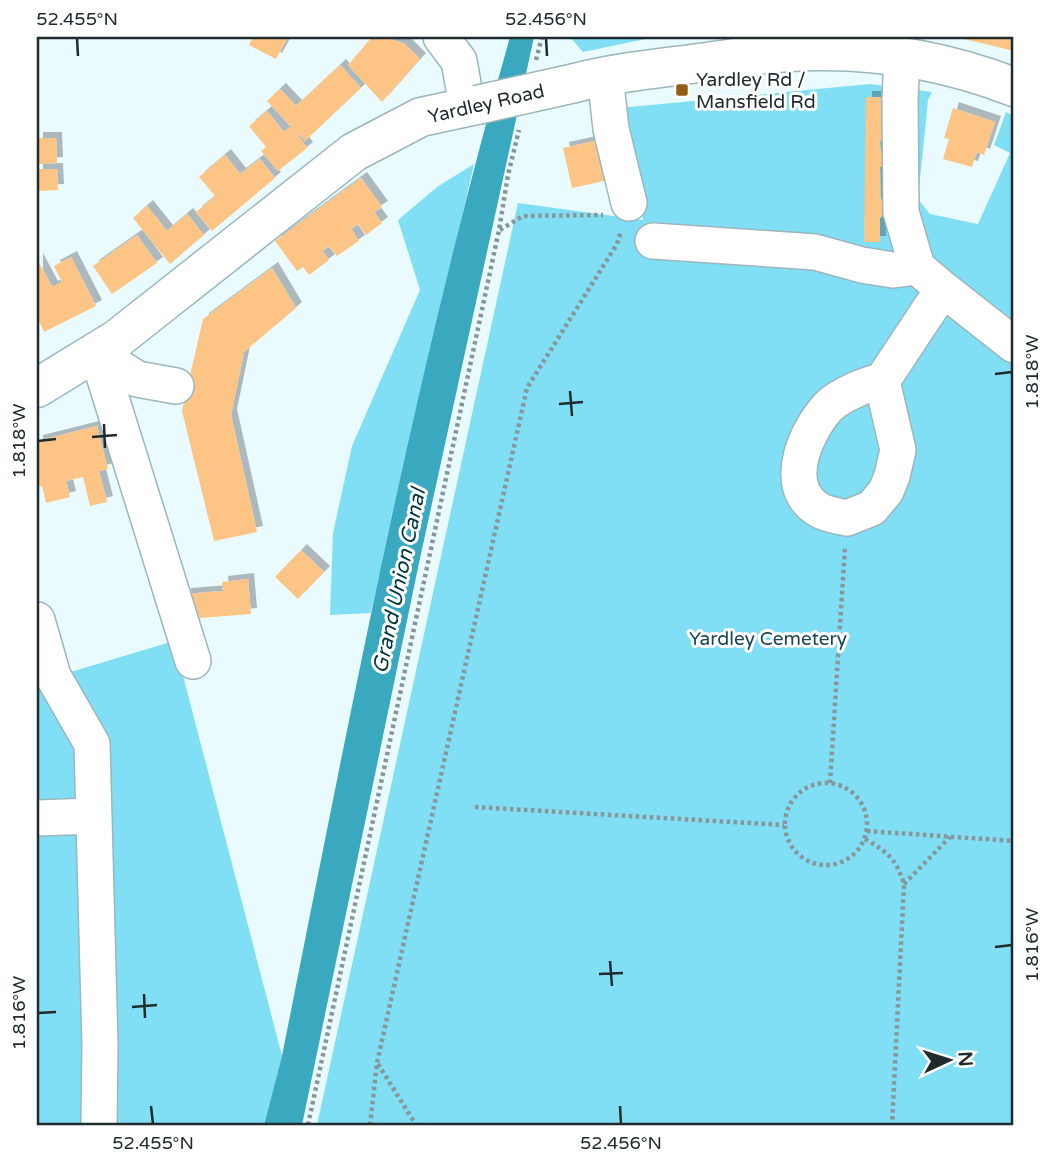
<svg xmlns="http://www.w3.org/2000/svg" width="1051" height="1162" font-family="'Varela Round',sans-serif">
	<defs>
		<filter id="shadow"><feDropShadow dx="6" dy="-6" stdDeviation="0" flood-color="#0004"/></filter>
	</defs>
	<rect width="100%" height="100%" fill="#eafbff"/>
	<path fill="#80dff5" d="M 570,37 L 655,37 L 583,52 Z
		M 870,84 L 932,92 L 928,100 L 918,199 L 930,214 L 978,224 L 1010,153 L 994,145 L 1006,112 L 1014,116 L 1014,1125 L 317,1125 L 518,203 L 643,220 L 619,108 Z
		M 474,164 L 371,613 L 330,615 L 333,533 L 352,446 L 420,290 L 398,220 L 437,187 Z
		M 174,641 L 282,1056 L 264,1125 L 37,1125 L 37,682 Z"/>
	<path fill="#3aa8bf" d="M 510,37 L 534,37 L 419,563 L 302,1125 L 264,1125 L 282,1056 C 350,715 415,372 510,37 Z"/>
	<path fill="#fcc485" filter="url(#shadow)" d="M 253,37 L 288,37 L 276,59 L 249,45 Z
		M 372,37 L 385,37 L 405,44 L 420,59 L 382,102 L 348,65 Z
		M 960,37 L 1014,37 L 1014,51 L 960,38 Z
		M 340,65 L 361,88 L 305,141 L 267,101 L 280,89 L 296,106 Z
		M 866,97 L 884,97 L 886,141 L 880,141 L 881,151 L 884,151 L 884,166 L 880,167 L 881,199 L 886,204 L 886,213 L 880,218 L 880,242 L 864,242 Z
		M 953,108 L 995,122 L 984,155 L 977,152 L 972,167 L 943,159 L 949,139 L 944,138 Z
		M 267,111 L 284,132 L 291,126 L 307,148 L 278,171 L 261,151 L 266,147 L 249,126 Z
		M 37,138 L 56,138 L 57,163 L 37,164 Z
		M 604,139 L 613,179 L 572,188 L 563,148 Z
		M 225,155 L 240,174 L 260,159 L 275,178 L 212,231 L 196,212 L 215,196 L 199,177 Z
		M 37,169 L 57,169 L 58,190 L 37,191 Z
		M 361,178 L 382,207 L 374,212 L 382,223 L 366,235 L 358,224 L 351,229 L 359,241 L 337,256 L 329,246 L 322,251 L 329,260 L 309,275 L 303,267 L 297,271 L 275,241 Z
		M 147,206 L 167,231 L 187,214 L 204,235 L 170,264 L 133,218 Z
		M 137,235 L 157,263 L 112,294 L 93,266 Z
		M 71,257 L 96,306 L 44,332 L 37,317 L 37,259 L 52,287 L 62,282 L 54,266 Z
		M 272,268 L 296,308 L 244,352 L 231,415 L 257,532 L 214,541 L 182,411 L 203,319 Z
		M 97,426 L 108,469 L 99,471 L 107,502 L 90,506 L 83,477 L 66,481 L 70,497 L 46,503 L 42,486 L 37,487 L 37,441 Z
		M 301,550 L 324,572 L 298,599 L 275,577 Z
		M 248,579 L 251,614 L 187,619 L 185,594 L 223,591 L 222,582 Z"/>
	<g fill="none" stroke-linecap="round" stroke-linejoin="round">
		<defs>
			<path id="minor" d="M 441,37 L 459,61 L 467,106
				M 902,57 L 900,99 L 901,212 L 917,267 L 943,289 L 1014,345
				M 605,75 L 611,129 L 629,203
				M 653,241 L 815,252 L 862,265 L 893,270 L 917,267
				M 97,353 L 193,661
				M 97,353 L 137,379 L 176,386
				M 882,381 C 868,383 839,396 829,406 C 807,429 781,484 816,508 C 824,514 837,516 847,518 L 872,508 L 886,491 L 892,476 L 898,450 L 882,381 L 943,289
				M 37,620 L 53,676 L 92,744 L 100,1045 L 99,1125
				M 37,818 L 94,816"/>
			<path id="major" d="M 575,83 C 613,73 652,69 692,64 C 736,58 781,50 825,51 C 889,51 954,64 1014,87
				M 37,388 L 117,339 L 354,152 L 421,117 L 477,105"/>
		</defs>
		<use href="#minor" stroke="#9bb6bd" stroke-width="38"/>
		<use href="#major" stroke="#9bb6bd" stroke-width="41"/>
		<path stroke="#889699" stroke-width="4.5" stroke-dasharray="3.5 3.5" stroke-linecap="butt" d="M 536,60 L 542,37
			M 500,230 L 523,216 L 603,215
			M785 824a41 41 0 1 1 82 0a41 41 0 1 1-82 0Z
			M 830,783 L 845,547
			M 475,807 L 784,825
			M 867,831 L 1014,841
			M 865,839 C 888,852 896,859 904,884 L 892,1125
			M 904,884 L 950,837
			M 378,1064 L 416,1125
			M 308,1125 L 499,230 L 508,175 L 519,130
			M 370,1125 L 377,1063 L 527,388 L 617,244 L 621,231"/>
		<use href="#minor" stroke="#fff" stroke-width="35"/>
		<use href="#major" stroke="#fff" stroke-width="38"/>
		<defs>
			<path id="major-bridge" d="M 477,105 L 575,83"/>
		</defs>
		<use href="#major-bridge" stroke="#9bb6bd" stroke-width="41" stroke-linecap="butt"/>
		<use href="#major-bridge" stroke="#fff" stroke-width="38"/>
	</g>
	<path fill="none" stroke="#202b2d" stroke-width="2.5" d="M 77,38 L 78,56M 546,38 L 547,56M 995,374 L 1012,372M 570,391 L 572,416M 559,404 L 583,402M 104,424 L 105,448M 92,437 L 117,435M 38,441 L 56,439M 995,947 L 1012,945M 610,961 L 612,986M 599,974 L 623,973M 144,994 L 145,1018M 132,1007 L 157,1005M 38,1013 L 56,1012M 151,1106 L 153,1124M 620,1106 L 621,1124"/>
	<rect fill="#945f15" stroke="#fff" stroke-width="2.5" x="675" y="83" width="14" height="14" rx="3.5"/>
	<g text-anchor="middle" stroke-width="6" stroke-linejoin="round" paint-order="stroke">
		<g font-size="19" fill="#202b2d" stroke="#fff" text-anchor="start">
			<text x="696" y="86">Yardley Rd /<tspan x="696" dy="22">Mansfield Rd</tspan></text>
		</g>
		<g font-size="19" fill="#202b2d" stroke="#fff">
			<text transform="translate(486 103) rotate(-13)" y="7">Yardley Road</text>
		</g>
		<g font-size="19" fill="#184752" stroke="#fff">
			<text x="768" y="645">Yardley Cemetery</text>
		</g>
		<g font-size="21" font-style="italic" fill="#00353e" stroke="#fff">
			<text transform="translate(399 581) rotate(-78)" y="7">Grand Union Canal</text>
		</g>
	</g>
	<rect width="1051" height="1162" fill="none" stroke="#ffffff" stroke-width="77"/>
	<g transform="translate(949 1060) rotate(86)" stroke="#ffffff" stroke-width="5" paint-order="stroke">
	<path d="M0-5L12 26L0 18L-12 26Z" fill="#202b2d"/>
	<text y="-10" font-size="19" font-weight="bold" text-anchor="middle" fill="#202b2d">N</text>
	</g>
	<rect x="38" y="38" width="974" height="1086" fill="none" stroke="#202b2d" stroke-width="2.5"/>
	<g font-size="18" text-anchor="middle" fill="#202b2d">
		<text x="77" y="25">52.455°N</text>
		<text x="546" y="25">52.456°N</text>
		<text transform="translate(1032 372) rotate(-90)" y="6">1.818°W</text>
		<text transform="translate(19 441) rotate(-90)" y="6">1.818°W</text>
		<text transform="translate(1032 945) rotate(-90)" y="6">1.816°W</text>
		<text transform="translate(19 1013) rotate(-90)" y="6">1.816°W</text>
		<text x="153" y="1149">52.455°N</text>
		<text x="621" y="1149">52.456°N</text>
	</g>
</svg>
